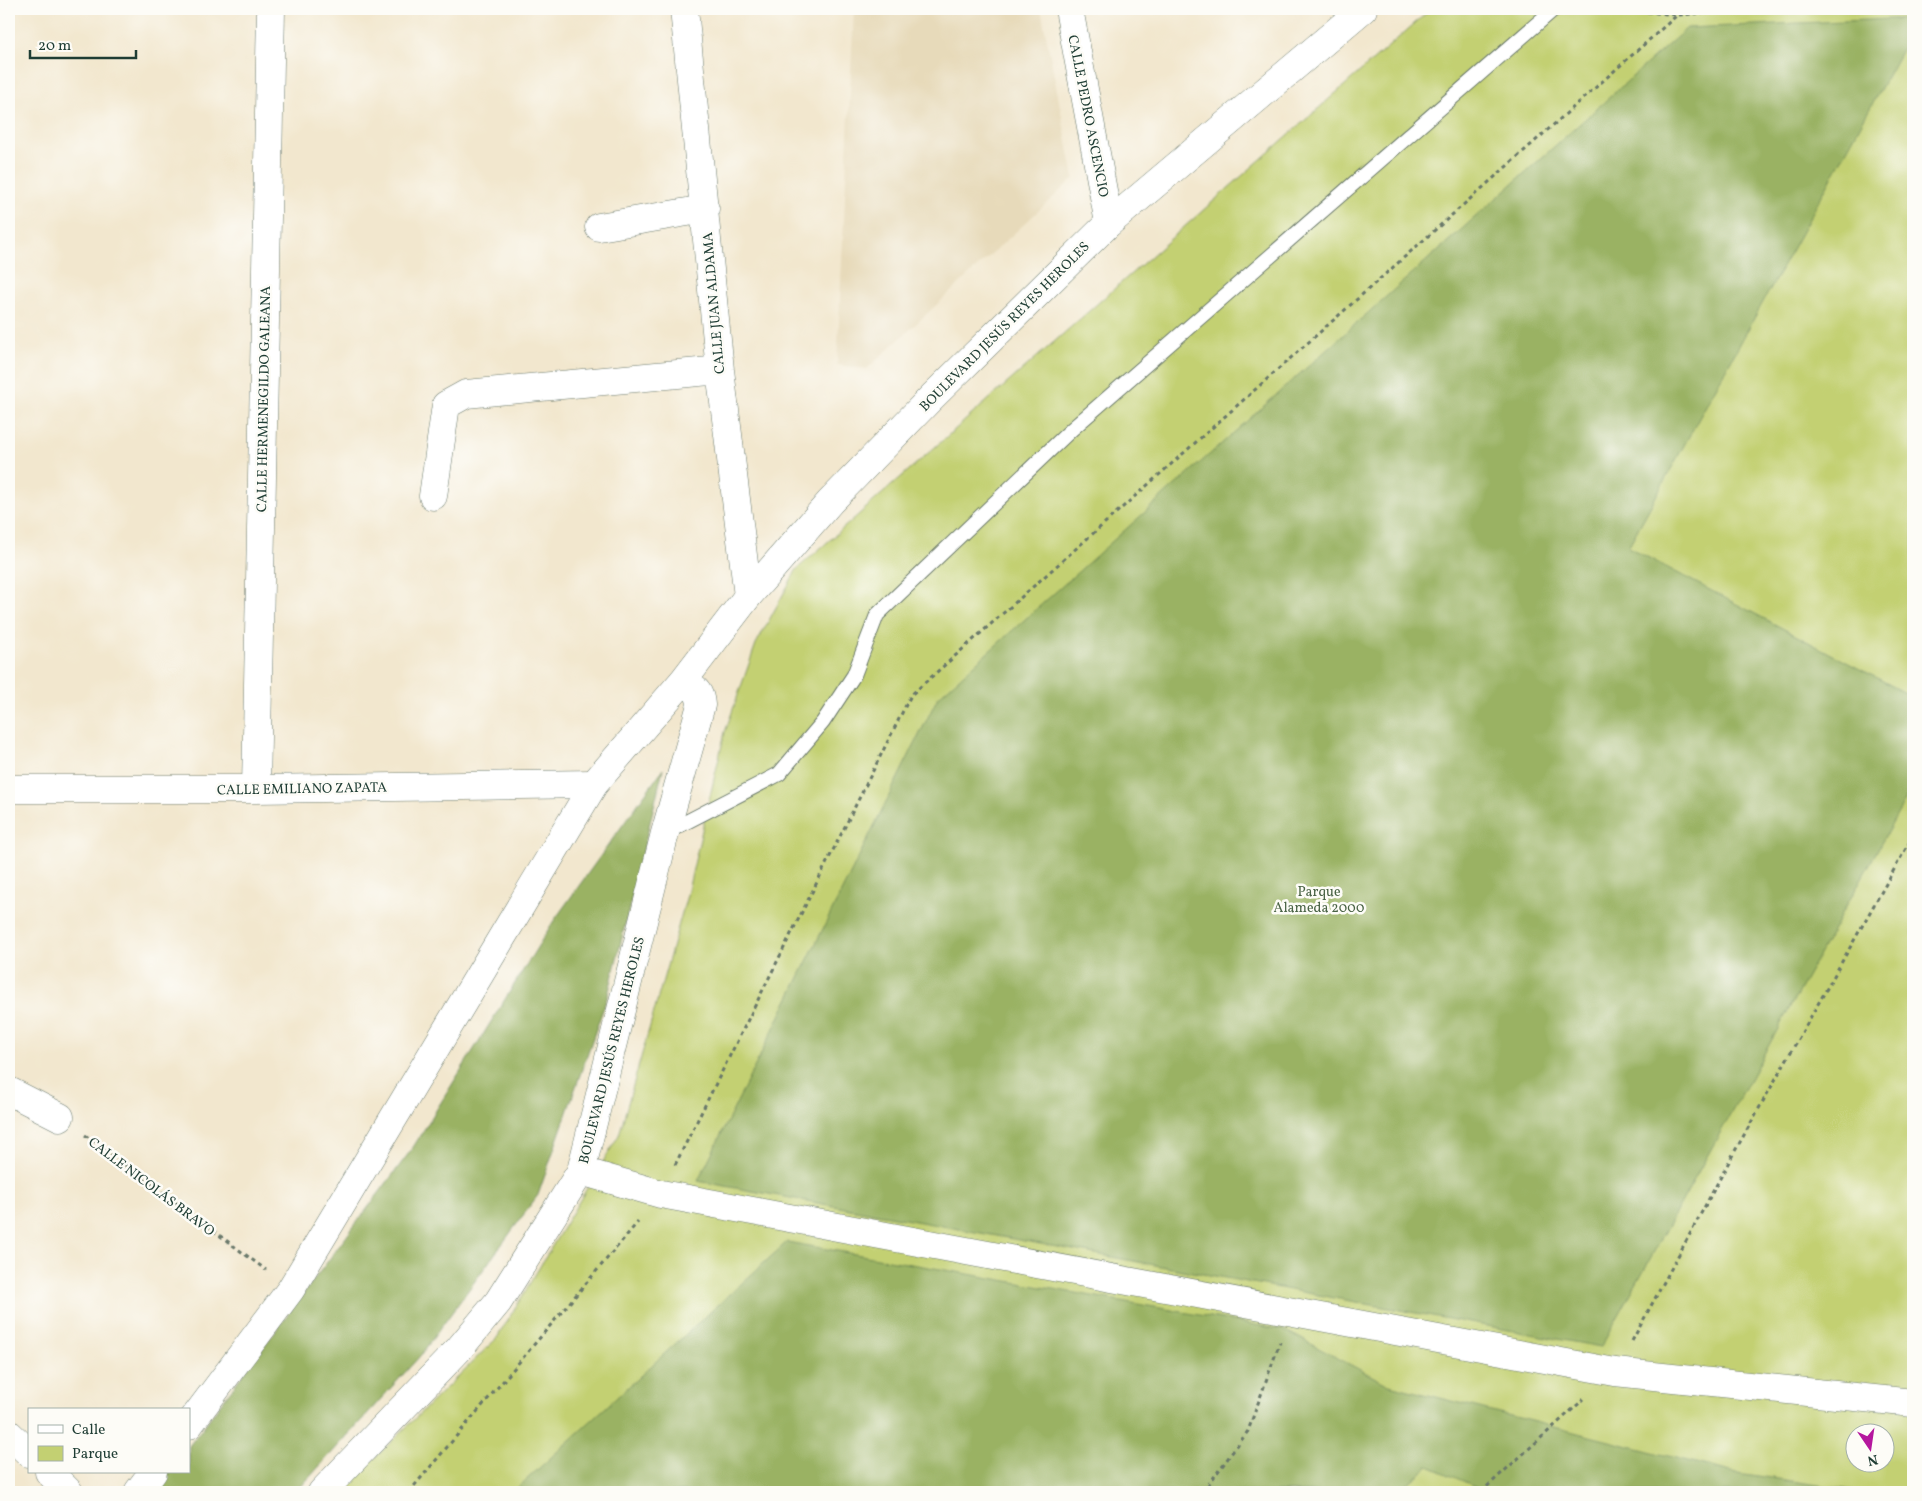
<svg xmlns="http://www.w3.org/2000/svg" width="1922" height="1501" font-family="Vollkorn,serif">
	<rect width="100%" height="100%" fill="#fdfcf7"/>
	<filter id="ink" filterUnits="userSpaceOnUse"><feTurbulence type="fractalNoise" baseFrequency=".02" numOctaves="2"/><feDisplacementMap in="SourceGraphic" scale="10" xChannelSelector="R" yChannelSelector="G"/><feConvolveMatrix kernelMatrix="1 2 1 2 8 2 1 2 1" color-interpolation-filters="sRGB"/></filter>
	<filter id="wash" filterUnits="userSpaceOnUse"><feTurbulence type="fractalNoise" baseFrequency=".0096" numOctaves="4" result="noise"/><feDisplacementMap in="SourceGraphic" scale="20" xChannelSelector="R" yChannelSelector="G"/><feGaussianBlur stdDeviation="1.12" result="paint"/><feColorMatrix in="noise" values="0 0 0 0 0 0 0 0 0 0 0 0 0 0 0 0 0 1.4 0 .05"/><feComposite in="paint" operator="in"/></filter>
	<g filter="url(#wash)">
		<rect width="100%" height="100%" fill="#f2e7ce"/>
		<path fill="#e7daba" d="M 854,9 L 1041,9 L 1074,178 L 867,369 L 837,365 Z"/>
		<path fill="#c3d072" stroke="#718653" fill-rule="evenodd" d="M 1431,9 L 1913,9 L 1913,1492 L 340,1492 L 497,1338 L 619,1135 L 686,899 L 725,732 L 756,644 L 797,569 ZM 1854,1434 L 1884,1434 L 1884,1464 L 1854,1464 Z"/>
		<path fill="#9ab264" stroke="#5c784c" d="M 1913,18 L 1913,30 L 1628,547 L 1913,697 L 1913,786 L 1601,1347 L 698,1181 L 938,697 L 1687,28 Z
			M 663,769 L 608,995 L 538,1195 L 420,1356 L 296,1492 L 154,1492 L 169,1472 L 189,1472 L 189,1446 L 412,1149 L 553,922 Z
			M 787,1242 L 1284,1330 L 1389,1385 L 1731,1472 L 1865,1492 L 1488,1492 L 1429,1466 L 1397,1492 L 513,1492 Z"/>
	</g>
	<g filter="url(#ink)">
		<g fill="none" stroke-linecap="round" stroke-linejoin="round">
			<defs>
				<path id="lane" d="M 665,833 L 779,774 L 823,722 L 854,675 L 877,615 L 1072,429 L 1554,9"/>
				<path id="street" d="M 684,9 L 720,370 L 748,596
					M 1069,9 L 1109,223
					M 599,227 L 705,209
					M 433,496 L 446,405 L 466,394 L 720,370
					M 9,789 L 256,789 L 594,784
					M 256,789 L 271,9
					M 9,1091 L 60,1117
					M 581,1171 L 661,1194 L 1615,1372 L 1913,1403
					M 9,1434 L 29,1453
					M 49,1472 L 69,1492"/>
				<path id="secondary" d="M 189,1425 L 291,1289 L 594,784 L 683,681 L 748,596 L 830,502 L 931,398 L 1109,223 L 1363,9
					M 138,1492 L 153,1472
					M 322,1492 L 459,1349 L 498,1302 L 581,1171 L 665,833 L 701,705 C 700,690 694,689 683,681"/>
			</defs>
			<use href="#lane" stroke="#69786a" stroke-width="16"/>
			<use href="#street" stroke="#69786a" stroke-width="29"/>
			<use href="#secondary" stroke="#69786a" stroke-width="29"/>
			<path stroke="#69786a" stroke-width="3" stroke-dasharray="4 4" stroke-linecap="butt" d="M 1615,9 L 1678,15 L 1764,9
				M 85,1135 L 266,1270
				M 675,1165 L 911,695 L 1684,9
				M 1632,1341 L 1731,1158 L 1913,836
				M 409,1492 L 638,1222
				M 1203,1492 L 1248,1431 L 1280,1342
				M 1481,1492 L 1584,1399"/>
			<use href="#lane" stroke="#fff" stroke-width="14"/>
			<use href="#street" stroke="#fff" stroke-width="28"/>
			<use href="#secondary" stroke="#fff" stroke-width="28"/>
		</g>
	</g>
	<g text-anchor="middle" stroke-width="5" stroke-linejoin="round" paint-order="stroke">
		<g font-size="14" fill="#1f3d34" stroke="#fdfcf7">
			<text transform="translate(1089 116) rotate(79)" y="5">CALLE PEDRO ASCENCIO</text>
			<text transform="translate(713 303) rotate(-95)" y="5">CALLE JUAN ALDAMA</text>
			<text transform="translate(1004 326) rotate(-45)" y="5">BOULEVARD JESÚS REYES HEROLES</text>
			<text transform="translate(263 399) rotate(-89)" y="5">CALLE HERMENEGILDO GALEANA</text>
			<text transform="translate(302 788) rotate(-1)" y="5">CALLE EMILIANO ZAPATA</text>
			<text transform="translate(611 1050) rotate(-76)" y="5">BOULEVARD JESÚS REYES HEROLES</text>
			<text transform="translate(152 1186) rotate(37)" y="5">CALLE NICOLÁS BRAVO</text>
		</g>
		<g font-size="14" fill="#486244" stroke="#fdfcf7">
			<text x="1319" y="896">Parque<tspan x="1319" dy="16">Alameda 2000</tspan></text>
		</g>
	</g>
	<rect width="1922" height="1501" fill="none" stroke="#fdfcf7" stroke-width="30"/>
	<rect x="28" y="1408" width="162" height="65" fill="#fdfcf7" stroke="#a4b0a9"/>
	<rect x="38" y="1425" width="25" height="8" fill="#ffffff" stroke="#a4b0a9"/>
	<text x="72" y="1434" font-size="15" fill="#1f3d34">Calle</text>
	<rect x="38" y="1446" width="25" height="15" fill="#c3d072" stroke="#a4b0a9"/>
	<text x="72" y="1458" font-size="15" fill="#1f3d34">Parque</text>
	<g transform="translate(1870 1448) rotate(167)"><circle r="24" fill="#fdfcf7" stroke="#a4b0a9"/>
	<path d="M0-4L9 19L0 12L-9 19Z" fill="#b5179e"/>
	<text y="-8" font-size="14" font-weight="bold" text-anchor="middle" fill="#1f3d34">N</text>
	</g>
	<path d="M30 50v8h106v-8" fill="none" stroke="#1f3d34" stroke-width="2.5"/>
	<text x="38" y="50" font-size="15" fill="#1f3d34" stroke="#fdfcf7" stroke-width="4" paint-order="stroke">20 m</text>
</svg>
